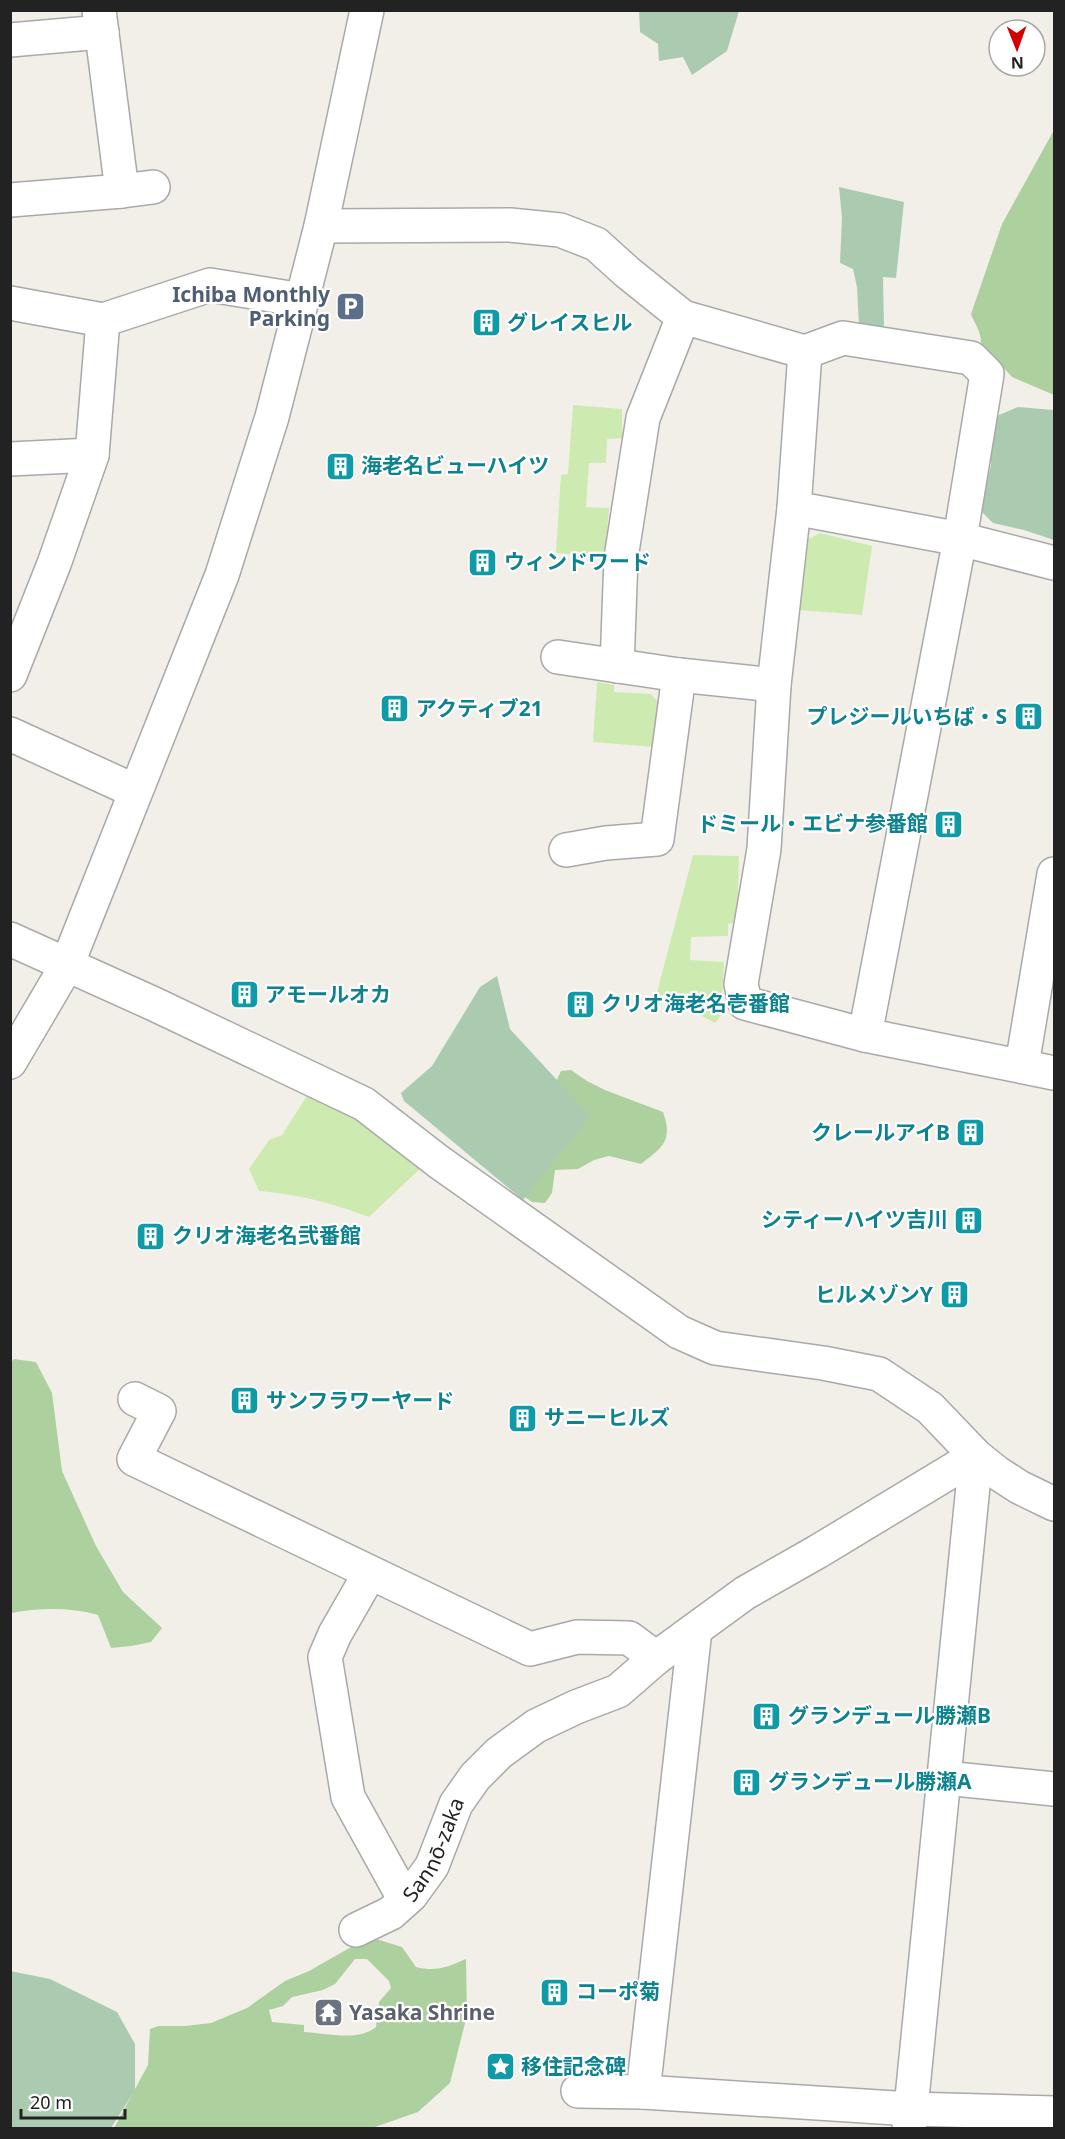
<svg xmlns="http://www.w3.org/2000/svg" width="1065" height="2139" font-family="'Noto Sans','Noto Sans JP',sans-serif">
	<rect width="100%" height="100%" fill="#f2efe9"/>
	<path fill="#cdebb0" d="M 573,405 L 622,409 L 622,438 L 607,439 L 606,463 L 589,463 L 586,507 L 609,508 L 605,558 L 556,553 L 561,475 L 568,474 Z
		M 820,533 L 872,546 L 862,615 L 799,610 L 807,540 Z
		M 597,682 L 614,685 L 614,692 L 651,694 L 658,702 L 654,747 L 593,742 Z
		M 693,855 L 739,856 L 737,922 L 728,924 L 728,936 L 691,937 L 690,960 L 724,962 L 721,1015 L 715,1023 L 696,1013 L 688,1000 L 668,995 L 666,1001 L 655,1000 Z
		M 308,1094 L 367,1121 L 424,1165 L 369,1217 C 329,1202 301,1195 259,1191 L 249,1169 L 269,1140 L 282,1135 Z"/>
	<path fill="#add19e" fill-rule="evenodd" d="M 1054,130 L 1054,395 L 1012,377 L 981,343 C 981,331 975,325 971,314 L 1002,224 Z
		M 571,1070 L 587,1081 L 605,1090 L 663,1112 C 673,1141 663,1147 641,1164 L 609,1156 L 594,1160 L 578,1169 L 555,1170 L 552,1193 L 545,1203 L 532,1202 L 525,1197 L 554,1086 L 561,1071 Z
		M 14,1359 L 36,1362 L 52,1393 L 62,1471 L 96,1546 L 123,1592 L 162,1628 L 151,1642 L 131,1646 L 111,1648 L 98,1615 C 70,1607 40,1608 11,1613 L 10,1363 Z
		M 376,1939 L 402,1947 L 416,1967 C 437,1972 447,1967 466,1959 L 467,2015 L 450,2083 L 418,2112 L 372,2128 L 114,2128 L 148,2065 L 150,2029 L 158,2026 L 185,2026 L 211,2023 L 247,2008 L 285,1981 L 309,1971 L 353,1946 ZM 355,1959 L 367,1959 L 389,1981 L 391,1988 L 379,2002 L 376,2027 C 358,2042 326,2033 304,2032 L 304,2025 L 272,2022 L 269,2010 L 283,2006 L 292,1997 L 323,1990 L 335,1984 Z"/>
	<path fill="#aacbaf" d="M 639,11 L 639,10 L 739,11 L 727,51 L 692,75 L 683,57 L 659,61 L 658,44 L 640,32 Z
		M 839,187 L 904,202 L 896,278 L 883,277 L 884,327 L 859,325 L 857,287 L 853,269 L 840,263 L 842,218 Z
		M 1018,407 L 1054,410 L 1054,540 L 1024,530 L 993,523 L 980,510 L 991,465 L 991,428 L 999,415 Z
		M 497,976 L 510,1029 L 590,1116 L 523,1200 L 404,1101 L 401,1093 L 432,1066 L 480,987 Z
		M 10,1971 L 50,1979 L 117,2012 L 135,2044 L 135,2090 L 111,2128 L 11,2128 Z"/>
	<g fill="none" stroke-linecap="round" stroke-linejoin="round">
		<defs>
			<g id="street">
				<path d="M 99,10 L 122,191 L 153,187"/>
				<path d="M 10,40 L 102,32"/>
				<path d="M 10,200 L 122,191"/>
				<path d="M 321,226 L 510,225 L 560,230 L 596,244 L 627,272 L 683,317 L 805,352 L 843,338 L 971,358 L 987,374 L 960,539 L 865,1035"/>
				<path d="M 10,303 L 103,320"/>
				<path d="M 805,352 L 794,508 L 774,685 L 764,849 L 741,984 L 745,1003 L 865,1035 L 1054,1073"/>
				<path d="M 10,459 L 92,455"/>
				<path d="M 794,508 L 960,539 L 1054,563"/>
				<path d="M 558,657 L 679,675 L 774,685"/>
				<path d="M 617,666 L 621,558 L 643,418 L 683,317"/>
				<path d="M 10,675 L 54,564 L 92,455 L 103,320 L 210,285 L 302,300"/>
				<path d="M 10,734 L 135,791"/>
				<path d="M 566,850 L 606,843 L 657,839 L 679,675"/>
				<path d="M 10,939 L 154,1004 L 364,1104 L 439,1162 L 679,1332 L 715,1348 L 823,1363 L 879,1374 L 930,1408 L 976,1456 L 996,1472 L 1019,1487 L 1054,1504"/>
				<path d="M 10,1062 L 67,965 L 222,575 L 272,417 L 321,226 L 367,10"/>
				<path d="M 1022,1065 L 1054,874"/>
				<path d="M 135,1399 L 159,1411 L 134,1459 L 530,1649 L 577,1637 L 629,1638 L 656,1658"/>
				<path d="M 370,1573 L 335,1634 L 325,1657 L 348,1797 L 405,1900"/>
				<path d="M 945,1778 L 1054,1789"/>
				<path id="s1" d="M 356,1930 L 391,1913 L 411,1895 L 432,1866 L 456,1804 L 475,1777 L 499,1753 L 536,1726 L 576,1707 L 618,1691 L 656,1658 L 745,1593 L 817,1552 L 976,1456"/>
				<path d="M 578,2091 L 643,2092 L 911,2109 L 1054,2113"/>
				<path d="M 643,2092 L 695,1630"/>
				<path d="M 909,2128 L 976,1456"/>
			</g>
		</defs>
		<use href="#street" stroke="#a9a9a9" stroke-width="36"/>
		<use href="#street" stroke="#fff" stroke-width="33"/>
	</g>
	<defs>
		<symbol id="parking-square" viewBox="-11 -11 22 22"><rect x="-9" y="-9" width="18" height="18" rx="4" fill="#5c6f8a" stroke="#fff"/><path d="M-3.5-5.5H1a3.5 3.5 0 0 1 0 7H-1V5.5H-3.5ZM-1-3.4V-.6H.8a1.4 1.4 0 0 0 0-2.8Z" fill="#fff"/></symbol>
		<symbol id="building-square" viewBox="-11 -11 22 22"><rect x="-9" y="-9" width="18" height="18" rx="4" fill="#0f9aa8" stroke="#fff"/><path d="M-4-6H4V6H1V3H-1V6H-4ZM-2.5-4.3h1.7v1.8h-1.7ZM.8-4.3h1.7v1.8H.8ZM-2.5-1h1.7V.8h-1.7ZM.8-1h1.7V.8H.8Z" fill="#fff"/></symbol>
		<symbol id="temple-square" viewBox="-11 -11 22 22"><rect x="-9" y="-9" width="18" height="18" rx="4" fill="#6b7280" stroke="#fff"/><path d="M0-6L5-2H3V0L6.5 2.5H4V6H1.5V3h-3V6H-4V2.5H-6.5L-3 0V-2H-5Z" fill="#fff"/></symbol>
		<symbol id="sight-square" viewBox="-11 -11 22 22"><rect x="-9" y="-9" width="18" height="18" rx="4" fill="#0f9aa8" stroke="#fff"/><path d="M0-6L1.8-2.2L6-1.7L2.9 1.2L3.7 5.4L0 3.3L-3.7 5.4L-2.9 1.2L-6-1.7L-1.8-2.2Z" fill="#fff"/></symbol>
	</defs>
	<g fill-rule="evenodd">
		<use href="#parking-square" x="334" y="290" width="33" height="33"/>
		<use href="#building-square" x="470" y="306" width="33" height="33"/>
		<use href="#building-square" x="324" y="450" width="33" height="33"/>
		<use href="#building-square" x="466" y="546" width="33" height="33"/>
		<use href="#building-square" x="378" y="692" width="33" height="33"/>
		<use href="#building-square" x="1012" y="700" width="33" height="33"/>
		<use href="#building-square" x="932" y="808" width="33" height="33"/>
		<use href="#building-square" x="228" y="978" width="33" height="33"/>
		<use href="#building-square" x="564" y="988" width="33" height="33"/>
		<use href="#building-square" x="954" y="1116" width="33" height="33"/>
		<use href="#building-square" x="952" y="1204" width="33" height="33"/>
		<use href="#building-square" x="134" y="1220" width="33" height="33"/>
		<use href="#building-square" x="938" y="1278" width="33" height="33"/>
		<use href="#building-square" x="228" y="1384" width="33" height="33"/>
		<use href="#building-square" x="506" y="1402" width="33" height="33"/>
		<use href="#building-square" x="750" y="1700" width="33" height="33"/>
		<use href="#building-square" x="730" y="1766" width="33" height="33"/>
		<use href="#building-square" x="538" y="1976" width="33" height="33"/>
		<use href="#temple-square" x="312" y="1996" width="33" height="33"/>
		<use href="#sight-square" x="484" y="2050" width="33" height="33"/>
	</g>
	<g text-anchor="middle" stroke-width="4.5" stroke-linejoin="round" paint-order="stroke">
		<g font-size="21" font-weight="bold" fill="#4e5e75" stroke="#fff" text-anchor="end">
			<text x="330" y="302">Ichiba Monthly<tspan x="330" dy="24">Parking</tspan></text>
		</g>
		<g font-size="21" font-weight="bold" fill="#0d838f" stroke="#fff" text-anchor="start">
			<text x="507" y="330">グレイスヒル</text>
			<text x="361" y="473">海老名ビューハイツ</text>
			<text x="504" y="569">ウィンドワード</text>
			<text x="416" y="716">アクティブ21</text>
			<text x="1007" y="724" text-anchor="end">プレジールいちば・S</text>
			<text x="928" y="831" text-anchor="end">ドミール・エビナ参番館</text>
			<text x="265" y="1002">アモールオカ</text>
			<text x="601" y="1011">クリオ海老名壱番館</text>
			<text x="950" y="1140" text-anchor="end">クレールアイB</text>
			<text x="948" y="1227" text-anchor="end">シティーハイツ吉川</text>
			<text x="172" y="1243">クリオ海老名弐番館</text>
			<text x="933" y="1302" text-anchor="end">ヒルメゾンY</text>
			<text x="266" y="1408">サンフラワーヤード</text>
			<text x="544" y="1425">サニーヒルズ</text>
			<text x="788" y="1723">グランデュール勝瀬B</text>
			<text x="768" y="1789">グランデュール勝瀬A</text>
			<text x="576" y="1999">コーポ菊</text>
			<text x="521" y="2074">移住記念碑</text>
		</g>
		<g font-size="21" fill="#222" stroke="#fff">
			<text dy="7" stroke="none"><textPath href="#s1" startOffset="117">Sannō-zaka</textPath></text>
		</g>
		<g font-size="21" font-weight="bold" fill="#5b616d" stroke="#fff" text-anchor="start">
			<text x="349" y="2020">Yasaka Shrine</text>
		</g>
	</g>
	<rect width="1065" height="2139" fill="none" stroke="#222222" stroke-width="24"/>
	<g transform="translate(1017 48) rotate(179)"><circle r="28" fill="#ffffff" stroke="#a7a7a7" stroke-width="1.5"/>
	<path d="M0-4.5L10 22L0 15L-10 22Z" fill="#d40000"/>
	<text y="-9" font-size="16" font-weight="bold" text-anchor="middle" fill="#222222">N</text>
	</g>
	<path d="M21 2109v9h104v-9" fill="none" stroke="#222222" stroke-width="3"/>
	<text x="30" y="2109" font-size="18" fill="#222222" stroke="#ffffff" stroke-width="4.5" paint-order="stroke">20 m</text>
</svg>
